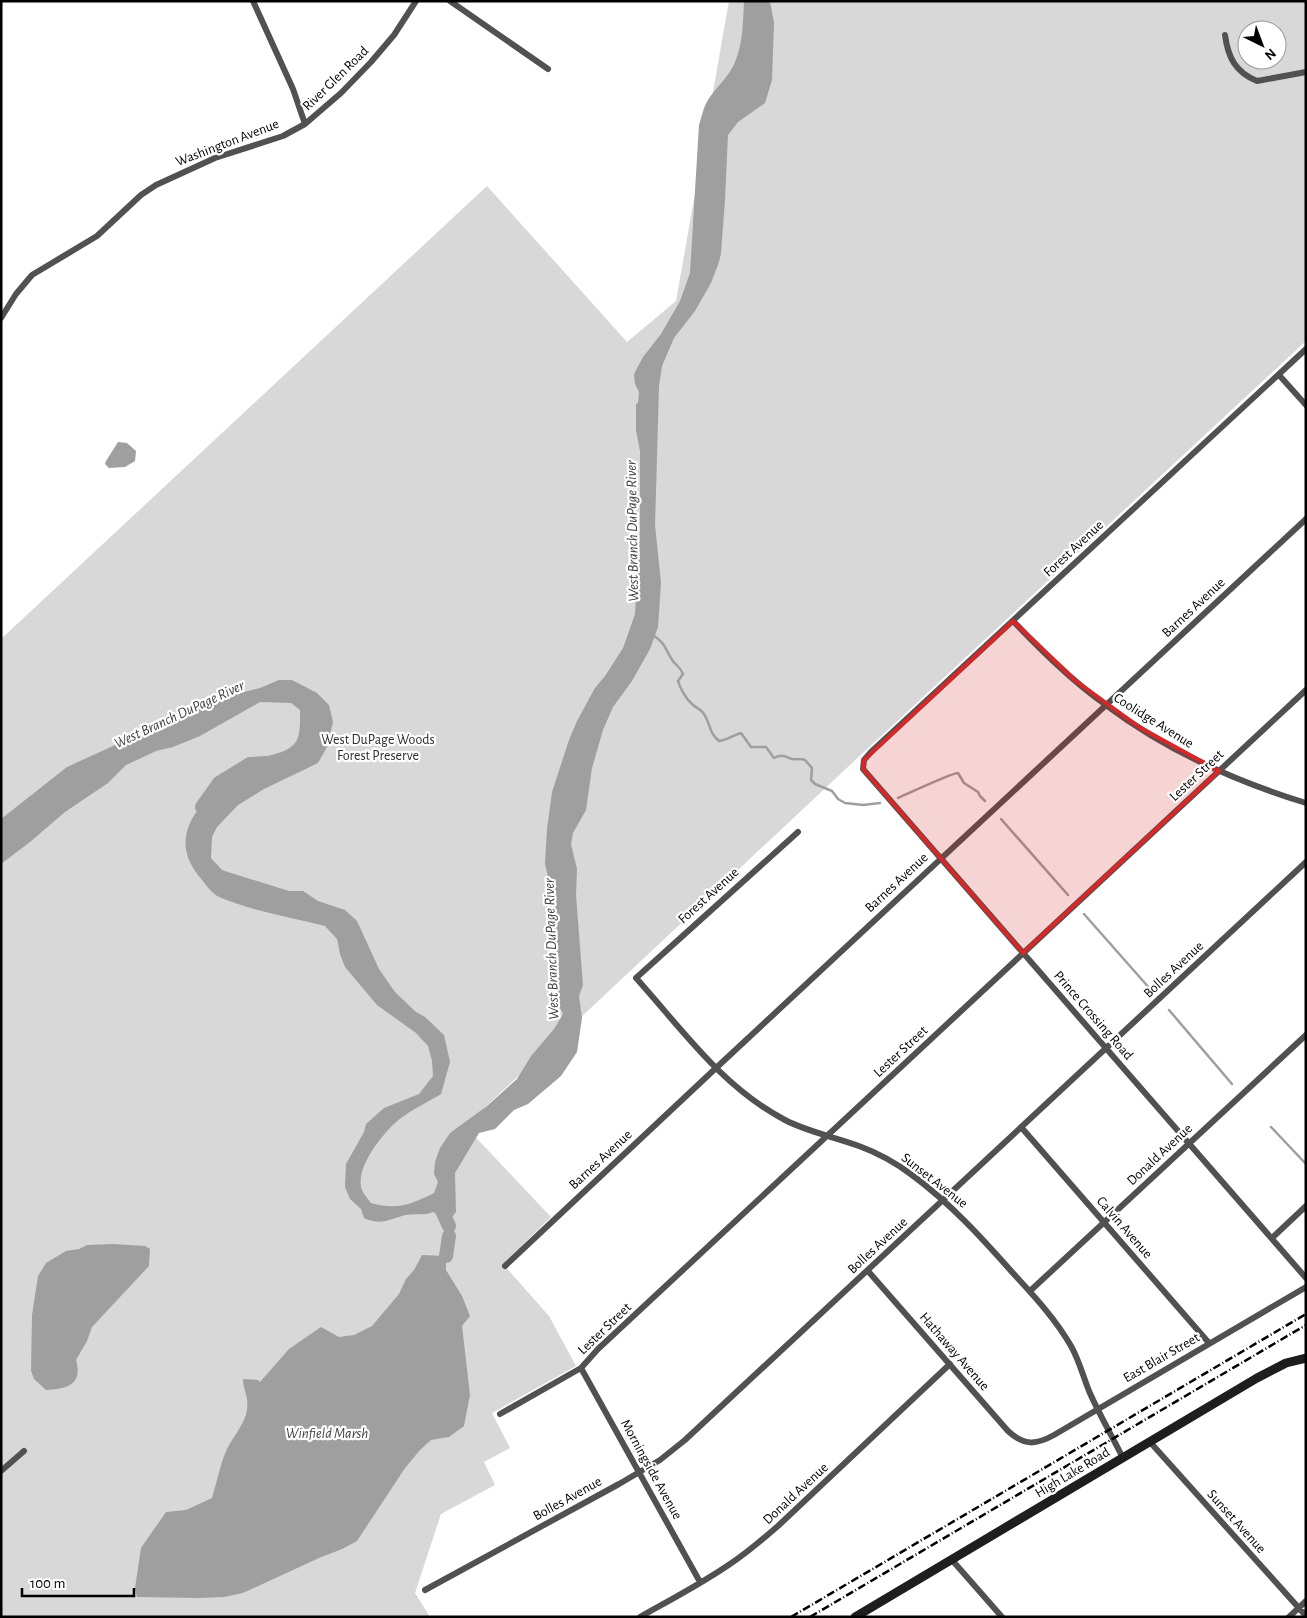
<svg xmlns="http://www.w3.org/2000/svg" width="1307" height="1618" font-family="'Alegreya Sans',sans-serif">
	<rect width="100%" height="100%" fill="#fff"/>
	<path fill="#d8d8d8" fill-rule="evenodd" d="M 729,1 L 1306,1 L 1306,341 L 851,764 L 465,1126 L 551,1217 L 503,1264 L 549,1316 L 576,1366 L 492,1413 L 510,1448 L 484,1462 L 495,1485 L 441,1514 L 415,1593 L 430,1617 L 1,1617 L 1,639 L 487,186 L 627,342 L 676,301 ZM 1247,30 L 1277,30 L 1277,60 L 1247,60 Z"/>
	<path fill="#9f9f9f" d="M 744,1 L 770,1 L 774,23 L 772,80 L 765,103 L 738,122 L 728,135 L 725,200 L 721,253 L 719,262 L 711,283 L 695,311 L 674,338 L 662,366 L 659,386 L 656,492 L 655,525 L 661,583 L 658,627 L 650,649 L 632,681 L 613,707 L 603,730 L 592,768 L 586,810 L 573,833 L 571,844 L 577,869 L 576,895 L 583,985 L 579,996 L 582,1018 L 577,1052 L 561,1076 L 528,1104 L 514,1110 L 495,1129 L 479,1133 L 455,1173 L 456,1212 L 452,1217 L 445,1217 L 433,1212 C 424,1216 415,1213 406,1215 C 389,1219 382,1226 364,1218 L 361,1209 L 350,1199 L 345,1187 L 346,1164 L 364,1132 L 366,1124 L 384,1108 L 419,1094 L 433,1076 L 432,1061 L 428,1046 L 416,1033 L 377,1005 L 345,967 L 340,954 L 337,939 L 325,926 C 290,917 252,911 219,897 C 211,893 204,882 198,875 C 166,834 202,800 235,775 C 243,769 252,763 261,759 C 272,753 286,754 295,743 C 301,736 300,719 300,710 L 291,703 L 260,702 L 200,736 L 173,747 L 156,751 L 137,760 L 126,765 L 108,783 L 65,812 L 30,842 L 1,864 L 1,819 L 67,767 L 172,719 L 194,711 L 214,699 L 260,688 L 279,680 L 292,680 L 317,693 L 329,705 L 333,722 L 327,747 L 318,763 L 264,789 L 238,805 L 217,827 L 212,837 L 211,858 L 222,870 L 228,872 L 289,891 L 303,891 L 318,901 L 345,910 L 357,921 L 379,969 L 395,992 L 416,1012 L 425,1017 L 444,1035 L 450,1062 L 441,1094 C 428,1102 413,1109 401,1118 C 384,1131 357,1165 361,1187 C 362,1192 367,1198 371,1203 C 397,1210 410,1205 434,1193 L 438,1182 L 434,1174 L 435,1162 L 440,1148 L 450,1133 L 487,1106 L 517,1079 L 531,1056 L 554,1029 L 563,1014 L 558,1004 L 556,980 L 559,959 L 555,948 L 557,930 L 555,908 L 545,864 L 547,829 L 552,792 L 569,740 L 577,721 L 595,688 L 605,676 L 623,648 L 635,614 L 640,530 L 640,451 L 636,430 L 636,404 L 638,403 L 639,392 L 635,384 L 634,374 L 643,357 L 661,334 L 680,301 L 690,273 L 699,125 C 702,116 703,108 708,100 C 716,87 729,77 735,62 C 743,43 743,22 744,1 Z
		M 118,442 L 127,443 L 136,451 L 135,461 L 125,467 L 109,468 L 105,464 L 106,461 Z
		M 113,1244 L 145,1246 L 150,1249 L 149,1266 L 92,1327 L 87,1341 L 76,1360 C 83,1385 67,1389 46,1390 L 34,1379 L 31,1371 L 32,1315 L 38,1276 L 46,1263 L 66,1251 L 79,1249 L 87,1245 Z
		M 422,1255 L 446,1256 L 446,1270 L 462,1296 L 470,1316 L 462,1326 L 470,1395 L 464,1426 L 449,1437 L 431,1440 L 420,1450 L 405,1468 L 357,1541 L 342,1549 L 319,1558 L 243,1593 L 224,1597 L 199,1598 L 137,1597 L 135,1588 L 141,1548 L 166,1512 L 186,1510 L 212,1498 C 217,1482 220,1464 227,1449 C 233,1436 245,1424 247,1410 C 249,1396 243,1390 243,1379 L 258,1380 L 260,1382 L 289,1349 L 321,1327 L 339,1337 L 354,1335 L 372,1326 L 399,1294 L 406,1279 L 414,1270 Z"/>
	<g fill="none" stroke-linecap="round" stroke-linejoin="round">
		<path stroke="#9f9f9f" stroke-width="2.5" d="M 654,636 C 664,642 665,648 671,658 C 674,665 679,664 683,674 L 678,681 C 680,688 686,699 692,704 C 696,708 701,709 704,714 C 711,724 708,732 719,741 C 728,740 733,735 741,733 L 751,747 L 766,747 L 774,758 C 782,754 784,756 792,759 C 796,760 800,758 805,760 L 812,768 L 811,780 L 815,784 L 832,791 L 838,799 L 845,803 L 863,805 L 880,803
			M 898,798 C 907,794 952,773 958,773 L 964,783 L 978,792 L 980,796 L 985,801
			M 1001,819 L 1068,895
			M 1084,914 L 1151,990
			M 1169,1010 L 1232,1084
			M 1271,1127 L 1306,1164"/>
		<path stroke="#9f9f9f" stroke-width="14" d="M 202,807 L 219,783 L 250,764 L 268,763
			M 439,1204 L 449,1226
			M 446,1256 L 449,1236"/>
		<path stroke="#515151" stroke-width="6" d="M 253,1 L 293,89 L 305,124
			M 450,1 L 548,69
			M 1225,35 C 1228,57 1235,72 1257,81 L 1306,72
			M 1,318 L 16,294 L 32,275 L 97,236 L 141,195 L 156,185 L 215,158 L 283,136 L 305,124 L 341,93 L 371,62 L 394,35 L 416,1
			M 1306,349 L 871,752 L 864,760 L 863,769 L 1306,1278
			M 1279,375 L 1306,405
			M 1013,621 C 1042,651 1072,681 1106,705 C 1166,750 1234,781 1306,803
			M 798,832 L 636,978 C 682,1029 722,1087 785,1120 C 808,1132 835,1137 859,1146 C 878,1153 896,1163 912,1175 C 950,1203 981,1237 1012,1272 C 1033,1295 1055,1318 1071,1346 C 1079,1360 1083,1376 1089,1391 C 1099,1414 1112,1436 1123,1458
			M 1021,1127 L 1209,1343
			M 1272,1238 L 1306,1206
			M 505,1266 L 716,1068 L 1306,519
			M 868,1271 L 1008,1431 C 1024,1446 1036,1445 1054,1435 L 1306,1287
			M 1030,1291 L 1306,1035
			M 581,1368 L 700,1582
			M 500,1414 L 581,1368 L 598,1349 L 1306,690
			M 1150,1442 L 1306,1616
			M 1,1471 L 24,1451
			M 952,1560 L 1002,1617
			M 425,1590 L 619,1484 L 660,1460 L 685,1440 L 1306,862
			M 640,1617 C 670,1600 701,1584 730,1564 C 747,1553 763,1539 778,1526 L 950,1364
			M 1289,1617 L 1306,1601"/>
		<path stroke="#1e1e1e" stroke-width="9" d="M 855,1617 L 1257,1378 L 1286,1363 L 1306,1358"/>
		<path stroke="#000" stroke-width="2.5" stroke-dasharray="8 2.5 1 2.5" stroke-linecap="butt" d="M 791,1617 L 1306,1314
			M 810,1617 L 1306,1325"/>
	</g>
	<path fill="#d62828" fill-opacity="0.2" stroke="#d62828" stroke-width="4" stroke-linejoin="round" d="M 1013,621 L 1076,681 L 1139,727 L 1219,771 L 1023,953 L 863,769 L 864,760 Z"/>
	<g text-anchor="middle" stroke-width="4.5" stroke-linejoin="round" paint-order="stroke">
		<g font-size="14" fill="#000" stroke="#fff">
			<text transform="translate(335 78) rotate(-44)" y="5">River Glen Road</text>
			<text transform="translate(227 142) rotate(-21)" y="5">Washington Avenue</text>
			<text transform="translate(1073 548) rotate(-43)" y="5">Forest Avenue</text>
			<text transform="translate(1193 607) rotate(-43)" y="5">Barnes Avenue</text>
			<text transform="translate(1154 720) rotate(32)" y="5">Coolidge Avenue</text>
			<text transform="translate(1196 775) rotate(-43)" y="5">Lester Street</text>
			<text transform="translate(896 882) rotate(-43)" y="5">Barnes Avenue</text>
			<text transform="translate(708 895) rotate(-42)" y="5">Forest Avenue</text>
			<text transform="translate(1173 969) rotate(-43)" y="5">Bolles Avenue</text>
			<text transform="translate(1094 1015) rotate(49)" y="5">Prince Crossing Road</text>
			<text transform="translate(900 1051) rotate(-43)" y="5">Lester Street</text>
			<text transform="translate(1159 1154) rotate(-43)" y="5">Donald Avenue</text>
			<text transform="translate(600 1159) rotate(-43)" y="5">Barnes Avenue</text>
			<text transform="translate(935 1180) rotate(38)" y="5">Sunset Avenue</text>
			<text transform="translate(1125 1227) rotate(49)" y="5">Calvin Avenue</text>
			<text transform="translate(877 1245) rotate(-43)" y="5">Bolles Avenue</text>
			<text transform="translate(604 1328) rotate(-44)" y="5">Lester Street</text>
			<text transform="translate(955 1351) rotate(49)" y="5">Hathaway Avenue</text>
			<text transform="translate(1161 1357) rotate(-30)" y="5">East Blair Street</text>
			<text transform="translate(652 1469) rotate(61)" y="5">Morningside Avenue</text>
			<text transform="translate(1072 1472) rotate(-31)" y="5">High Lake Road</text>
			<text transform="translate(795 1493) rotate(-43)" y="5">Donald Avenue</text>
			<text transform="translate(567 1498) rotate(-29)" y="5">Bolles Avenue</text>
			<text transform="translate(1237 1521) rotate(48)" y="5">Sunset Avenue</text>
		</g>
		<g font-size="14" fill="#2f2f2f" stroke="#fff">
			<text x="378" y="744">West DuPage Woods<tspan x="378" dy="16">Forest Preserve</tspan></text>
		</g>
		<g font-size="15" font-style="italic" fill="#404040" stroke="#fff">
			<text transform="translate(632 531) rotate(-91)" y="5">West Branch DuPage River</text>
			<text transform="translate(179 714) rotate(-25)" y="5">West Branch DuPage River</text>
			<text transform="translate(551 949) rotate(-92)" y="5">West Branch DuPage River</text>
			<text x="327" y="1438">Winfield Marsh</text>
		</g>
	</g>
	<rect width="1307" height="1618" fill="none" stroke="#000000" stroke-width="5"/>
	<g transform="translate(1262 45) rotate(138)"><circle r="24" fill="#ffffff" stroke="#999999"/>
	<path d="M0-4L9 19L0 12L-9 19Z" fill="#000000"/>
	<text y="-8" font-size="14" font-weight="bold" text-anchor="middle" fill="#000000">N</text>
	</g>
	<path d="M22 1588v8h112v-8" fill="none" stroke="#000000" stroke-width="2.5"/>
	<text x="30" y="1588" font-size="15" fill="#000000" stroke="#ffffff" stroke-width="4" paint-order="stroke">100 m</text>
</svg>
